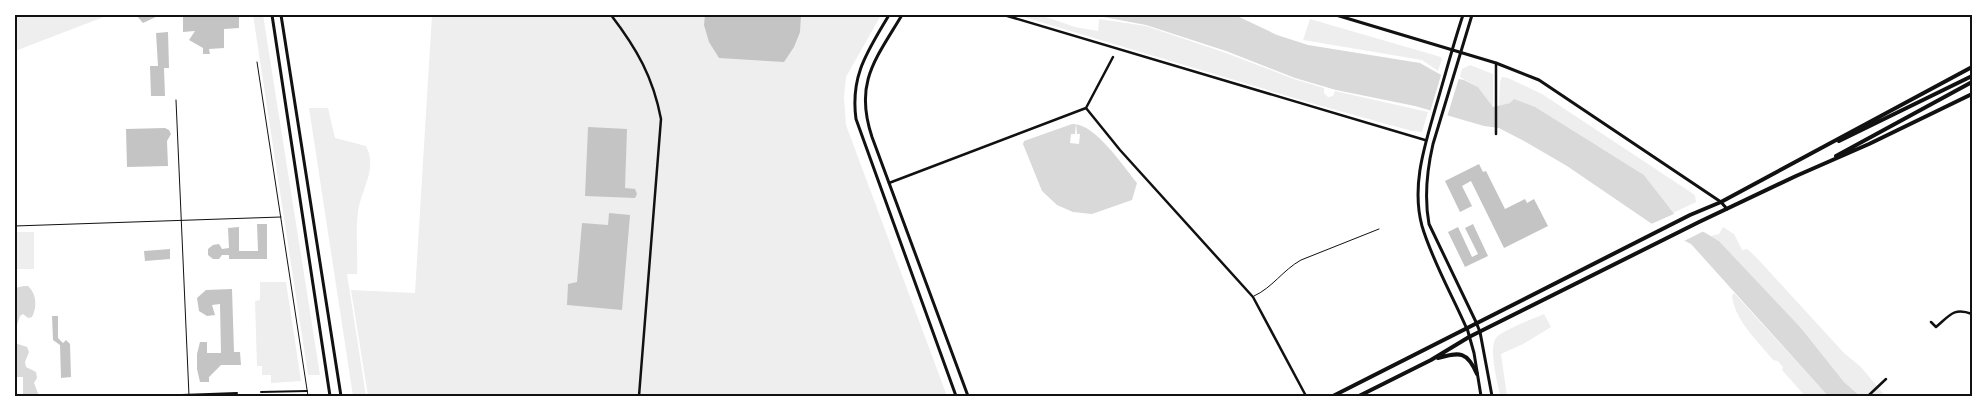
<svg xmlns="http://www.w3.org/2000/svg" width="1987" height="411" font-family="Poppins,sans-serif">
	<rect width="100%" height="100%" fill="#fff"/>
	<path fill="#eee" d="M 15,15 L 109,15 L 15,51 Z
		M 253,15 L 263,15 L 320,375 L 308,375 Z
		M 432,15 L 881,15 L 846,77 L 844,98 L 846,125 L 947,396 L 368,396 L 351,290 L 415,293 Z
		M 1017,15 L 1040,15 L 1075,27 L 1098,31 L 1099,19 L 1146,26 L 1226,53 L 1294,79 L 1324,88 L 1324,93 L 1328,97 L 1333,96 L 1335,91 L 1428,112 L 1422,132 L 1412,131 L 1318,105 Z
		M 1310,19 L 1441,57 L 1442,59 L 1438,71 L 1422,60 L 1303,40 Z
		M 1470,65 L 1493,74 L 1493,107 L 1478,87 L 1460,77 L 1462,69 Z
		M 1502,77 L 1508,78 L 1542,94 L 1695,195 L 1696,202 L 1673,213 L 1644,175 L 1599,147 L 1510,103 L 1499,106 L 1500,82 Z
		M 309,108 L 328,108 L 335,138 L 366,146 C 377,167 364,185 359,206 C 355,224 358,255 357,274 L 347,274 L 366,396 L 353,396 Z
		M 1723,227 L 1734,234 L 1742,250 L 1747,249 L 1755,256 L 1844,353 L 1861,367 L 1885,396 L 1860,396 L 1844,382 L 1801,328 L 1719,241 L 1711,236 L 1719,234 Z
		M 15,232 L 34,232 L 34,269 L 15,269 Z
		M 260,282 L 286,282 L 301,381 L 271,383 L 271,375 L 262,375 L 262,366 L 257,366 L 255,301 L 260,300 Z
		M 1734,293 L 1828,396 L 1805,396 L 1782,370 L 1783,367 L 1778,361 L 1773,360 C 1758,341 1735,321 1732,296 Z
		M 1544,314 L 1551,327 L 1523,344 L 1501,354 L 1507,396 L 1500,396 C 1498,383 1488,349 1496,338 C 1501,331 1535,318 1544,314 Z"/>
	<path fill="#d9d9d9" d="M 1093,15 L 1235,15 L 1277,35 L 1308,45 L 1420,63 L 1443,76 L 1464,80 L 1478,87 L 1493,107 L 1510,103 L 1514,99 L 1535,107 L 1644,175 L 1675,215 L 1719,241 L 1801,328 L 1844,382 L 1860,396 L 1828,396 L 1691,244 L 1655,226 L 1567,166 L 1524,141 L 1499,128 L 1484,126 L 1415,106 L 1336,90 L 1295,78 L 1226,51 L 1146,25 Z
		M 1072,124 C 1094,122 1124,167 1137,183 L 1132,200 L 1092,214 L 1073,212 L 1057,205 L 1042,191 L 1023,144 L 1024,141 Z
		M 24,286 L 28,286 C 37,294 37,308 32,317 L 28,318 L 23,314 L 20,316 L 15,331 L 15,288 Z
		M 15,343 L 27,347 L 29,352 L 25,362 L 26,367 L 36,372 L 37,378 L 34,383 L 39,396 L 23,396 L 23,377 L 15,377 Z"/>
	<path fill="#fff" d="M 1442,72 L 1459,78 L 1447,117 L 1430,112 Z
		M 1076,123 L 1077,134 L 1080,134 L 1079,144 L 1070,143 L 1071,134 L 1075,134 Z
		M 1676,213 L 1677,214 L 1706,230 L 1682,242 L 1649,225 Z"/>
	<path fill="#c4c4c4" d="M 136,15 L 160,15 L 143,23 Z
		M 183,15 L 239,15 L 239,28 L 224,29 L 224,48 L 209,49 L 210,54 L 203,54 L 203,48 L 189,40 L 195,31 L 183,32 Z
		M 705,15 L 801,15 L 800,32 L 794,47 L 784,62 L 719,58 L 709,42 L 704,25 Z
		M 168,32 L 169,68 L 164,68 L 165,96 L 151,96 L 150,66 L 158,66 L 156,33 Z
		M 588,127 L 627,129 L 625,188 L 635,189 L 637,194 L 635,198 L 585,196 Z
		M 165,128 L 169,130 L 171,134 L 167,141 L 168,166 L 127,167 L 126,129 Z
		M 1479,164 L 1483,172 L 1486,171 L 1505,209 L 1525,199 L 1527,203 L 1534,199 L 1548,226 L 1504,248 L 1471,181 L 1462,186 L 1472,206 L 1460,212 L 1445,181 Z
		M 609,213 L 630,215 L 622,310 L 567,305 L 568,284 L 577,282 L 582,223 L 608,225 Z
		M 257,224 L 267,224 L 267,259 L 229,259 L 229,255 L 222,255 L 219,259 L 213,259 L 208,255 L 208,249 L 213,245 L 219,244 L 222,249 L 229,248 L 228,228 L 239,227 L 239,251 L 258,251 Z
		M 1473,224 L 1488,256 L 1465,267 L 1448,232 L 1458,227 L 1472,257 L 1478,254 L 1465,228 Z
		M 170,249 L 170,259 L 145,261 L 144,251 Z
		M 232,289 L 234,352 L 240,352 L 241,365 L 221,365 L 209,377 L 209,382 L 200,382 L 197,369 L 197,354 L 200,342 L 207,342 L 207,353 L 221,353 L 220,304 L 212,305 L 215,315 L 207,316 L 199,311 L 197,298 L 206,290 Z
		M 52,316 L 58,316 L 58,338 L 63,343 L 66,340 L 70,344 L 71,377 L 61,378 L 60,345 L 53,340 Z"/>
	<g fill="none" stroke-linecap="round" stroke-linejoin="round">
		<path stroke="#111" stroke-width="1" d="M 257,62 L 308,396
			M 176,100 L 189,396
			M 15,226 L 281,217
			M 1254,296 C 1272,288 1283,270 1301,260 L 1379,229"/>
		<path stroke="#111" stroke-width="2" d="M 261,392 L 307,391
			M 154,396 L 237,393"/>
		<path stroke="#111" stroke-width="2.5" d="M 611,15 C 637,49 653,77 661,119 L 639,396
			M 1004,15 L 1425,140
			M 1113,57 L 1086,108 L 1120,150 L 1253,297 L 1306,396
			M 1496,134 L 1496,63
			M 889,183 L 1086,108
			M 1931,322 L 1936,327 C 1950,315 1954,307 1972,314
			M 1868,396 L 1886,379"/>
		<path stroke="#111" stroke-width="3" d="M 1336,15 L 1496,63 L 1539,80 L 1721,202 L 1727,209
			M 1463,15 C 1453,45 1445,76 1436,106 C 1425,145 1411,185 1422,226 C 1432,260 1452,295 1466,327
			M 1472,15 L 1433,144 C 1427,170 1424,197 1429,224 L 1476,322"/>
		<path stroke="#111" stroke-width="3" d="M 272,15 L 330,396
			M 281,15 L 341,396
			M 889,15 C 868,51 850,75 856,119 L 956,396
			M 902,15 C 875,60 854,83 872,137 L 968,396
			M 1476,322 L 1480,332 L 1492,396
			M 1467,328 L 1474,353 L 1481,396"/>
		<path stroke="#111" stroke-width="4" d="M 1839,141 L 1972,76
			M 1836,156 L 1972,82
			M 1438,358 C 1460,352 1467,351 1477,374
			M 1333,396 L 1690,215 L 1721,202 L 1972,67
			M 1359,396 L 1431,360 L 1469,337 L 1699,222 L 1796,176 L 1869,144 L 1972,94"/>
	</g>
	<rect width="1987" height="411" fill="none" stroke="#ffffff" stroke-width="32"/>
	<rect x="16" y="16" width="1955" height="379" fill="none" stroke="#111" stroke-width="2"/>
</svg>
